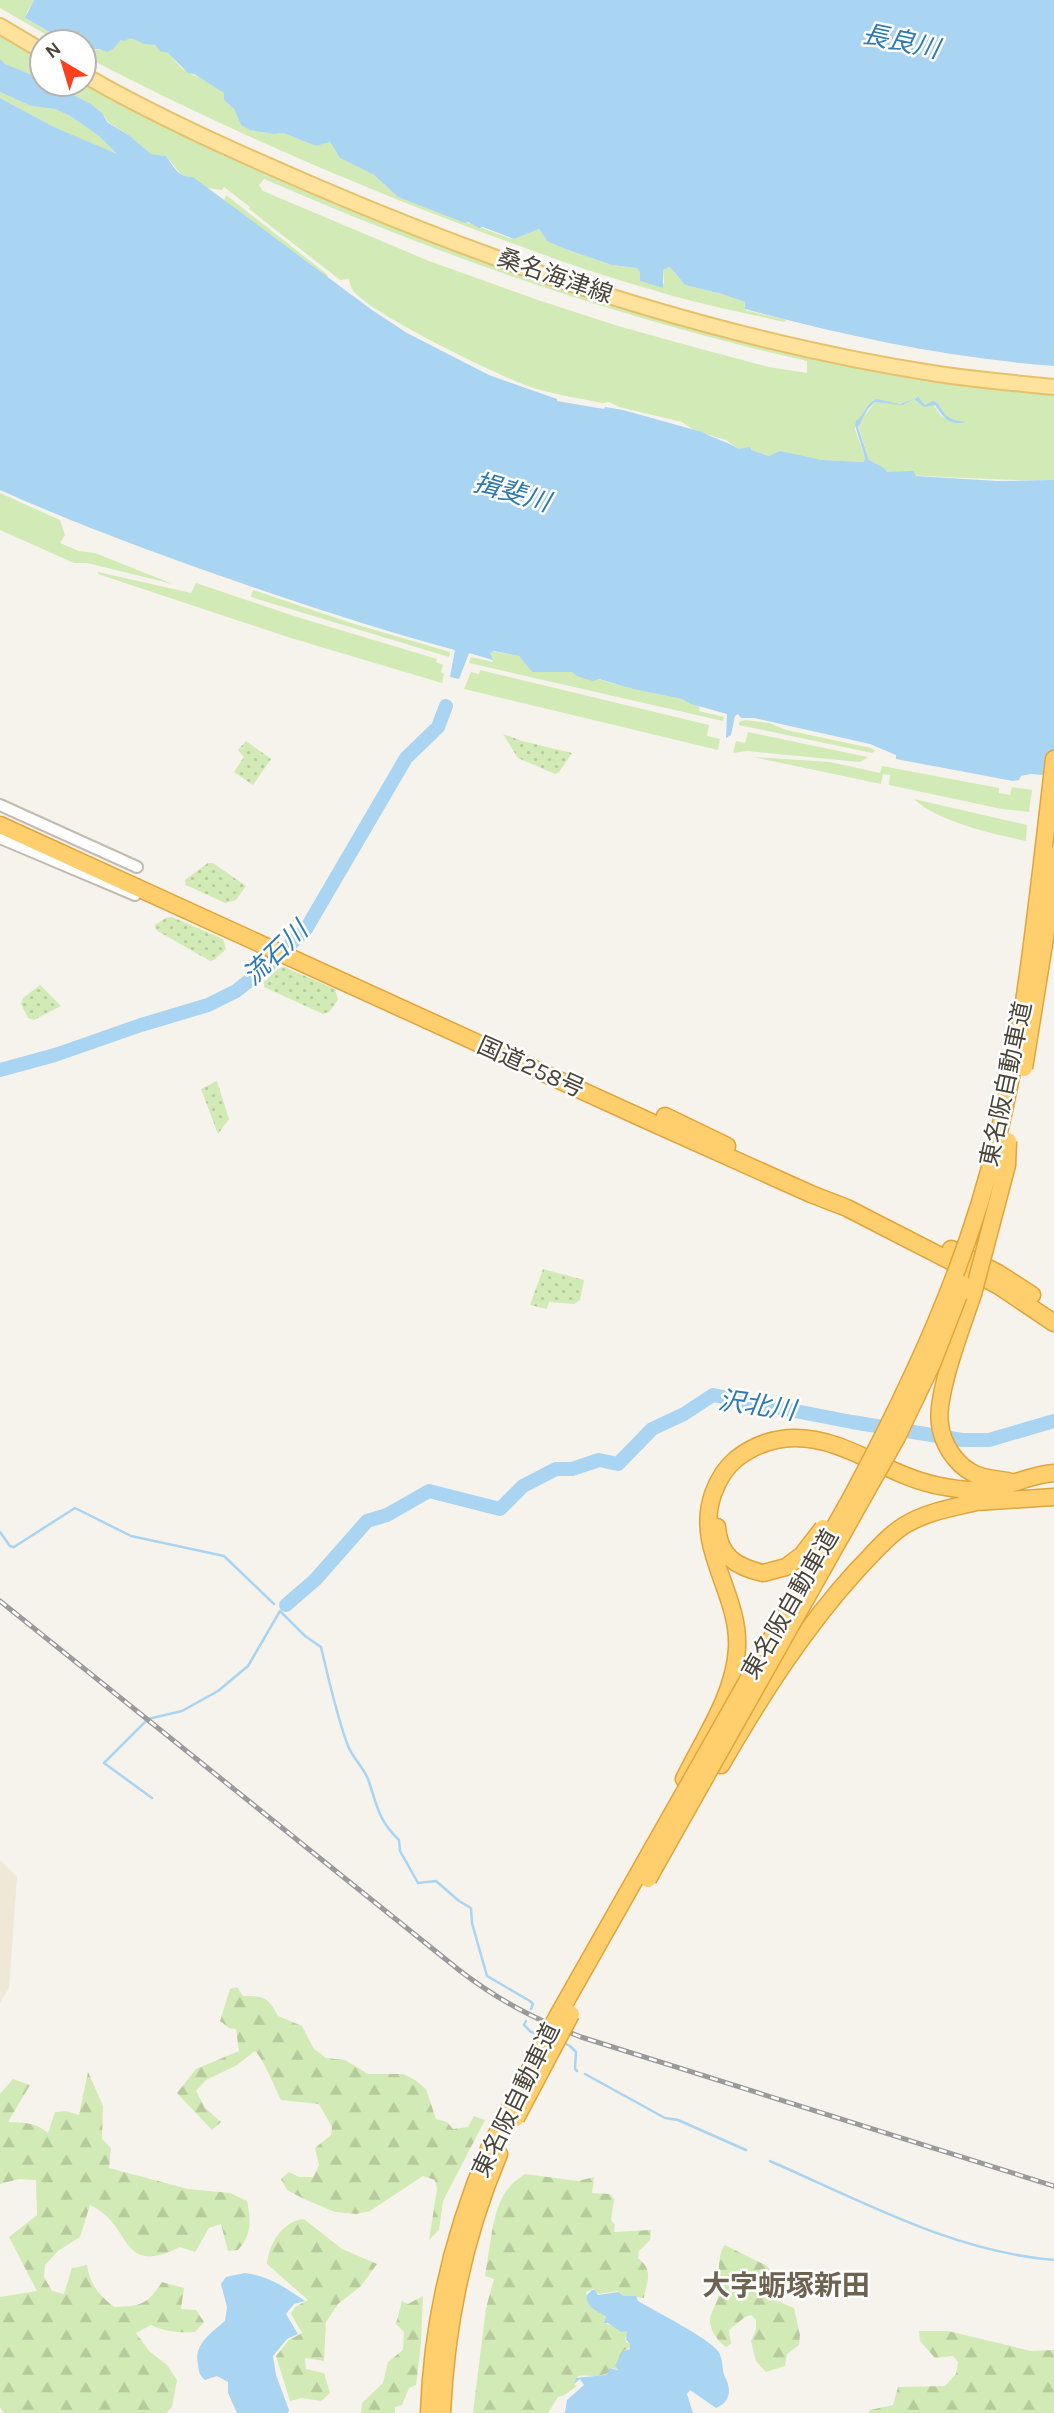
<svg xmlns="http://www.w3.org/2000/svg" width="1054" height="2413" font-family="Karla,'Noto Sans JP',sans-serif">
	<defs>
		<pattern id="forest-firs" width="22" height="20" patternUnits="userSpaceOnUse" patternTransform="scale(1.75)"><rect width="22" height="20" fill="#d2eab5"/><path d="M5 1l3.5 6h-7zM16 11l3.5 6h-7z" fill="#b6ca9c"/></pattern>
		<pattern id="park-dots" width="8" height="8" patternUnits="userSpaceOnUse" patternTransform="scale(1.75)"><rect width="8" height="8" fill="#d2eab5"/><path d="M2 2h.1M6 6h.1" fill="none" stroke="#b6ca9c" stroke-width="1.8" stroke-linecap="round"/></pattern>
	</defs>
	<rect width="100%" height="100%" fill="#f6f3ec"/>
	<path fill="#efe8d6" d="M 0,1860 L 17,1877 L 9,1988 L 0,2003 Z"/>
	<path fill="#d2eab5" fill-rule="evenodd" d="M 0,0 L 34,0 L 27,12 L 26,19 L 67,42 L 59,42 L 0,8 Z
		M 0,33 L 42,58 L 42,79 L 4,64 L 0,59 Z
		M 131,37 C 143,42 156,44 166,52 C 174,57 178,67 186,71 C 199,78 213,83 224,93 L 224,100 L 234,109 L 241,125 L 251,130 L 274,134 L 283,133 L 316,146 L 330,142 L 340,158 L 374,175 L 398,197 L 509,238 L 514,239 L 539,229 L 547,241 L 565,249 L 612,265 L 637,268 L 640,271 L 641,281 L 662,287 L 664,283 L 663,270 L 670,267 L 685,285 L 722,294 L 745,302 L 745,310 L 787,320 L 784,322 C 742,312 698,304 656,291 C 595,274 535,252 476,230 C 342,180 211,122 84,56 L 84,50 L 113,49 L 121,40 L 124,41 Z
		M 84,82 L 118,102 L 195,137 L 202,144 L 207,142 L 286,178 L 728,334 L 1054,391 L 1054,480 C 1011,481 969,478 926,476 C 912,476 900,472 887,473 L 869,460 L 858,425 L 875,402 L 905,404 L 914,399 L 924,407 L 933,404 L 941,416 L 951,420 L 944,415 L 938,403 L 933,402 L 925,405 L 917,397 L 900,404 L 874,400 C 867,407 864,416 856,421 L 855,429 L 865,458 L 864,462 L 822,460 L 806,457 L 769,456 L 751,450 L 739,449 L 726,440 L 695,431 L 682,422 L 619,407 L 609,402 L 603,403 C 577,398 550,394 525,385 C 496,374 366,312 352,289 C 350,286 350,282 349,279 L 340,280 L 249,209 L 250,207 L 224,187 L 222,190 L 207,188 L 193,177 L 184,178 L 166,156 L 151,154 L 130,136 L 107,121 L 105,116 L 91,104 L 52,84 ZM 264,179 C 441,256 619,319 807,361 L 807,373 L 769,367 L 701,349 L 618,326 L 538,300 L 429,261 L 263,191 L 259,185 Z
		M 0,92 L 31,106 L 55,109 L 70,116 L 99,136 L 118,155 L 54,127 L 0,98 Z
		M 226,195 L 328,275 L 327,277 L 224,201 Z
		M 0,493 L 60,520 L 65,535 L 60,543 L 79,551 L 95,553 L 173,584 L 87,563 L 74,563 L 0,530 Z
		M 98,572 L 191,593 L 196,583 L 297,617 L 437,659 L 436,662 L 443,665 L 441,672 L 444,674 L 442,683 L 291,638 L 98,574 Z
		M 253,590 L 351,623 L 450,652 L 449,657 L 251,597 Z
		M 491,651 L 519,656 L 532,672 L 572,672 L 633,689 L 682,699 L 700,707 L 699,711 L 724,717 L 723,721 L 469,663 L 471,657 L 493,662 L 490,653 Z
		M 480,670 L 709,725 L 707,736 L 720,739 L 718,750 L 464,689 L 471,672 L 479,674 Z
		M 745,720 L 769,723 L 786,730 L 871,748 L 875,751 L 872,753 L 739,725 L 739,722 Z
		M 748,732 L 868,757 L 860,762 L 747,751 L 733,753 L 736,741 L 745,743 Z
		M 753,757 L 830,762 L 880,773 L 882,766 L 999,788 L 999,793 L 1010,795 L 1012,787 L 1032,790 L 1029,812 L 1002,809 L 889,785 L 890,775 L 883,774 L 881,784 Z
		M 914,799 L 1027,825 L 1026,841 C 994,834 938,822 914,799 Z"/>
	<path fill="url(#forest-firs)" d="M 237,1987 L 243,1996 C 263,1996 268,1996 278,2016 L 302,2026 L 314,2049 L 326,2058 L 345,2060 L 368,2074 L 403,2074 L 415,2080 L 426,2089 L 436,2119 L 447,2122 L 453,2129 L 468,2127 L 474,2116 L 485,2120 L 443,2201 L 439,2230 L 429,2240 L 437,2189 L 435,2180 L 423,2176 L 370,2211 L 356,2214 L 335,2212 L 304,2199 L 287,2190 L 281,2179 L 289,2172 L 299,2177 L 313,2177 L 319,2165 L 315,2148 L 331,2135 L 332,2127 L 319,2104 L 281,2100 C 275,2088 263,2058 255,2051 L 237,2065 L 206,2080 L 196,2091 L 205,2108 L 221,2122 L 212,2130 L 177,2093 L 196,2069 L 239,2051 L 236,2029 L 229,2028 L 220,2021 L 230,1989 Z
		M 88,2072 L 103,2106 L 102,2139 L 111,2148 L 109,2168 L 188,2189 L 230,2193 L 247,2201 C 251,2220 252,2235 238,2250 L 228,2251 L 221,2224 L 209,2228 L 195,2252 L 180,2247 C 118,2278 133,2224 90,2205 L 80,2237 L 58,2251 L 45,2265 L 44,2277 L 52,2291 L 64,2294 L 72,2268 L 87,2265 C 90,2285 99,2295 114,2307 C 141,2306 147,2305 162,2282 L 184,2288 L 181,2309 L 196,2310 L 204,2322 L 195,2332 C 179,2333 166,2332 151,2325 L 136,2333 L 149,2351 L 167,2365 L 177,2380 L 172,2407 L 166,2413 L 4,2413 L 0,2407 L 0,2297 L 37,2291 L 9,2237 L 37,2215 L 36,2180 L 19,2179 L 0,2184 L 0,2094 L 13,2079 L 30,2085 L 8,2122 C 25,2123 35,2122 48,2133 L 55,2112 L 66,2111 L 79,2115 Z
		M 525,2174 L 578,2181 L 594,2177 L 592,2193 L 610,2194 L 614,2199 L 611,2220 L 615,2225 L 614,2232 L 651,2230 L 650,2240 L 639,2251 L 638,2258 C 655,2272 646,2281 644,2298 L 624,2296 L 617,2291 L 599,2294 L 593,2289 L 586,2292 C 588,2307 596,2308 606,2318 L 605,2323 L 618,2328 L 621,2332 L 624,2329 L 628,2332 L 628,2335 L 625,2338 L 626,2342 L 630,2344 L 630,2348 L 623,2351 L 623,2354 L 615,2364 L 619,2369 L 609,2368 L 609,2372 C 599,2379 589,2374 578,2376 L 574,2384 L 577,2386 L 563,2396 L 558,2397 L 548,2413 L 473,2413 L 486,2308 L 494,2279 L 485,2276 C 489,2254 492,2217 502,2198 C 507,2187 516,2180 525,2174 Z
		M 304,2219 L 342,2249 L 377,2264 L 361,2286 L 338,2304 L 326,2322 L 324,2361 L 305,2358 L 306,2369 L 324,2373 L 330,2393 L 321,2401 L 302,2398 L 290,2401 L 276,2356 L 289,2340 L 302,2333 L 291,2314 L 295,2307 L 308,2300 L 267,2264 C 269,2243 283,2221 304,2219 Z
		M 725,2245 L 767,2266 L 771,2271 L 768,2297 L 794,2308 L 800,2335 L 799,2345 L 787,2354 L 785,2366 L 766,2372 L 756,2361 L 751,2341 L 756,2330 L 756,2320 L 751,2315 L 745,2317 L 729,2330 L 731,2344 L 726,2347 C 718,2342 709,2329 710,2319 C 711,2311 718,2302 719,2293 C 720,2279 716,2255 725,2245 Z
		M 423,2296 L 421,2343 L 416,2385 L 409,2388 L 402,2405 L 395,2407 L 395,2413 L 361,2413 L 362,2403 L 383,2383 L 388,2362 L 403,2350 L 404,2332 L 396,2324 L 402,2301 L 408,2304 Z
		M 919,2331 L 948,2331 L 1031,2351 L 1054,2350 L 1054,2413 L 868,2413 L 870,2410 L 893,2405 L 898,2387 L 945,2386 L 956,2374 L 958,2362 L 953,2356 L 935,2358 L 920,2341 Z"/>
	<path fill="url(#park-dots)" d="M 503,734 L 522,741 L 572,753 L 559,772 L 555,774 L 518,758 Z
		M 246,741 L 271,759 L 253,785 L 234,772 L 244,757 L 238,750 Z
		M 208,863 L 213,863 L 246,886 L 236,900 L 225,903 L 186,885 L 185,880 Z
		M 172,917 L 223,939 L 226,949 L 214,960 L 210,961 L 156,930 L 155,925 L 166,918 Z
		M 284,967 L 335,989 L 338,1000 L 329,1012 L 323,1014 L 264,987 L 264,982 L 279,968 Z
		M 40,985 L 61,1006 L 34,1020 L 28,1018 L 21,1004 L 23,998 Z
		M 217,1081 L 229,1119 L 218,1134 L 201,1089 Z
		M 543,1269 L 584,1280 L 580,1300 L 574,1304 L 549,1302 L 547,1309 L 530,1305 Z"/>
	<path fill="#a9d4f2" d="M 34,0 L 1054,0 L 1054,366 C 949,358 846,336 745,309 L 745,302 L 722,294 L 685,285 L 670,267 L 663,270 L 663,288 L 640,281 L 640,272 L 637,268 L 612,265 L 565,249 L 547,241 L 539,229 L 514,239 L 483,227 L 479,228 L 468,222 L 465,223 L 398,197 L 374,175 L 340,158 L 330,142 L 316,146 L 283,133 L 274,134 L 250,130 L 241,125 L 234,109 L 224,100 L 224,93 L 194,74 L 188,73 L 168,53 L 160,51 L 155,45 L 144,44 L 131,38 L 124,41 L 121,40 L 113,49 L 107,52 L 99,49 L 84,50 L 84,42 L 67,42 L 25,18 Z
		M 0,59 L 5,64 L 42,79 L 42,84 L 52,84 L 91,104 L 103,114 L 107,122 L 130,136 L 151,154 L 166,156 C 174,167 179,178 193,177 L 372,310 L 407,333 L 489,375 L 557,399 L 557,401 L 604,409 L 605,407 L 623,410 L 702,432 C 714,439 727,441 739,449 L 750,447 L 751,450 L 769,456 L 780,451 L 822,460 L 864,462 L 865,458 L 855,425 L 856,421 C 865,415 866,404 876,399 L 900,404 L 918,397 L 925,405 L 933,401 L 938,403 C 945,417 950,420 966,422 C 950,426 943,418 935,405 L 924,407 L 914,399 L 903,405 L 875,402 L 868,409 L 858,427 L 869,460 L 884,468 L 887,472 L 913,471 L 916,476 L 997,481 L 1054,480 L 1054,776 L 1031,774 L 1021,776 L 1019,780 L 1013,781 L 896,759 L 896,755 L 870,744 L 754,718 L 741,718 L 738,714 L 735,716 L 731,735 L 726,738 L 727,714 L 691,704 L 682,699 L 633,689 L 599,679 L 593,681 L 577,676 L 572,672 L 532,672 L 519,656 L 494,651 L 490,653 L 493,660 L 469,653 L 459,679 L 450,677 L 455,650 C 394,634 333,614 273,594 C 179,562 90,530 0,490 L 0,98 L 54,127 L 117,154 L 99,136 L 70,116 L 55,109 L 31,106 L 0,92 Z
		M 245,2273 C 269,2276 286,2288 305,2301 L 294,2304 L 286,2314 L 298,2334 L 287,2339 L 273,2356 L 276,2375 L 289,2410 L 288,2413 L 237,2413 L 228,2393 L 228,2382 L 217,2376 L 205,2380 C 199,2375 199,2372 198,2364 C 193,2345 212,2332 225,2321 L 227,2307 L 221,2284 L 226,2277 Z
		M 592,2290 L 595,2290 L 598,2295 L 618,2292 L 624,2296 L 636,2296 L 638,2301 C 655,2311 708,2338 718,2351 C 724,2360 721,2369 725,2377 C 732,2390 730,2402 716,2408 L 690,2390 L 687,2394 L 693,2413 L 565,2413 L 567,2400 L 584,2385 L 580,2379 L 574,2384 L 576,2378 L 605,2375 L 609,2372 L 609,2368 L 618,2370 L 615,2365 L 623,2351 L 630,2349 L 630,2344 L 626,2340 L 627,2331 L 621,2332 L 608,2323 L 604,2323 L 606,2317 C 598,2311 585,2307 587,2295 Z"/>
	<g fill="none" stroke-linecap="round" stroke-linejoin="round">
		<path stroke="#a9d4f2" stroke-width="2.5" d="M 0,1532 L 10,1546 L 14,1547 L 75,1508 L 131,1536 L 224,1556 L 274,1604
			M 152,1798 L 104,1763 L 148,1719 L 182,1711 L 218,1691 L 248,1666 L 280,1611 L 305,1636 L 321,1647 C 329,1680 336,1714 348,1746 C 353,1758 363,1767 368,1779 C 377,1805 378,1820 399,1840 L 400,1851 L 418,1883 L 436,1881 L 459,1901 L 471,1908 L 472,1923 L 487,1976 L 530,2001 L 533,2004 L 531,2009
			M 526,2021 L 524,2025 L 531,2032 L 541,2035
			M 564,2043 L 570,2046 L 576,2052 L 575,2069 L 577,2071
			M 585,2074 L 665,2118 L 678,2120 L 746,2150
			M 770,2161 C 861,2201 954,2252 1054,2260"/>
		<path stroke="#a9d4f2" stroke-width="14" d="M 0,1070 L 55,1055 L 141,1025 L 208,1005 L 236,991 L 269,965 L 306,929 L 406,758 L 438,727 L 446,706
			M 286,1605 L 315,1580 L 367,1521 L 387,1515 L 429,1491 L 500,1509 L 523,1486 L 556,1469 L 572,1469 L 599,1460 L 618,1464 L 652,1429 L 684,1414 L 713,1395 L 852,1422 L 962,1440 L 989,1440 L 1054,1421"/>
		<defs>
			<path id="minor" d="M 0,805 L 137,867
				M 0,838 L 135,895"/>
			<path id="major" d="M 0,26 L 42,51
				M 84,75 C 159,118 238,153 317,187 C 515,272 725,341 938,374 C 977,380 1016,383 1054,387"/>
			<path id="highway" d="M 1048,812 L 1054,759
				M 0,825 L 644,1119 L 811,1194 L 847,1208 L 999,1286 L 1054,1323
				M 665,1116 L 727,1146
				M 951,1249 L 998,1273 L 1032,1295
				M 973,1294 C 963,1324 935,1396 940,1424 C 942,1443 955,1463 971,1472 C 982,1479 996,1479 1008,1481
				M 966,1500 L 976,1502 L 1054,1497
				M 717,1527 C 719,1557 737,1567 763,1573
				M 721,1765 C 761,1696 804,1628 858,1569 C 873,1554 887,1536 905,1525 C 926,1512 952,1508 976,1502
				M 684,1779 C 704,1738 735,1694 737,1648 C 740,1593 694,1549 713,1494 C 718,1480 725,1468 736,1459 C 753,1446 773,1438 795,1438 C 847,1438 889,1477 940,1486 C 954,1489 972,1491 987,1489 C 1010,1487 1031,1474 1054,1473
				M 429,2413 C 432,2321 453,2234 489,2149
				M 442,2413 C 446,2323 464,2237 499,2154"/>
		</defs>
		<use href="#minor" stroke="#c2bbae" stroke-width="14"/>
		<use href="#major" stroke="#e6c16a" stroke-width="18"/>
		<use href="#highway" stroke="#e0a43c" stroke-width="19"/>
		<use href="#minor" stroke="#fff" stroke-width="10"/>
		<use href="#major" stroke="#ffe39c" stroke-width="14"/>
		<use href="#highway" stroke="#ffcf6e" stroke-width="16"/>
		<defs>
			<path id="rail" d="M 0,1601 L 459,1970 C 498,2000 534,2019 581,2037 L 1054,2186"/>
		</defs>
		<use href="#rail" stroke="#9a9a9a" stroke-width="5"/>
		<use href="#rail" stroke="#fff" stroke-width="2.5" stroke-dasharray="8" stroke-linecap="butt"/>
		<defs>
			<path id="highway-bridge" d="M 1024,1068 L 1045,938 L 1054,855
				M 973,1294 L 1007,1165 L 1008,1141
				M 763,1573 L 786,1567 L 802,1555 L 823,1528
				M 648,1879 L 897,1437 L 932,1364 L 963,1284
				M 516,2118 L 571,2014
				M 489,2149 L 557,2017 L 851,1498 C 912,1383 968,1264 998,1136 C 1024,1030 1035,921 1048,812"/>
		</defs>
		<use href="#highway-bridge" stroke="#e0a43c" stroke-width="19" stroke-linecap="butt"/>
		<use href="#highway-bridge" stroke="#ffcf6e" stroke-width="16"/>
	</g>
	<g text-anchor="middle" stroke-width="5" stroke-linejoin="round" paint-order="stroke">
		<g font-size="24" fill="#4b4439" stroke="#fff">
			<text transform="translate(555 276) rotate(19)" y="8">桑名海津線</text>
			<text transform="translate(531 1067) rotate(24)" y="8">国道258号</text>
			<text transform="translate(1006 1084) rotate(-78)" y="8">東名阪自動車道</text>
			<text transform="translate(790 1604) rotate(-60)" y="8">東名阪自動車道</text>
			<text transform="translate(516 2100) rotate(-64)" y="8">東名阪自動車道</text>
		</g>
		<g font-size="26" font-style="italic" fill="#2e7ab2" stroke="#fff">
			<text transform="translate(901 41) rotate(12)" y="9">長良川</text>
			<text transform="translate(512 492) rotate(16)" y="9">揖斐川</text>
			<text transform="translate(275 953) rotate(-44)" y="9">流石川</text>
			<text transform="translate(757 1405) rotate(8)" y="9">沢北川</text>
		</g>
		<g font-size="28" font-weight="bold" fill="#6e6250" stroke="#fff">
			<text x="786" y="2295">大字蛎塚新田</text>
		</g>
	</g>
	<g transform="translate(63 63) rotate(322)"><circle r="33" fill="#ffffff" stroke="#b7b4b0" stroke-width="2"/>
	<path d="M0-5L12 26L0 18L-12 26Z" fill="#fc3f1d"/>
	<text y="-10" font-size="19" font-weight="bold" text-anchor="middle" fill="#4b4439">N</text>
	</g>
</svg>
